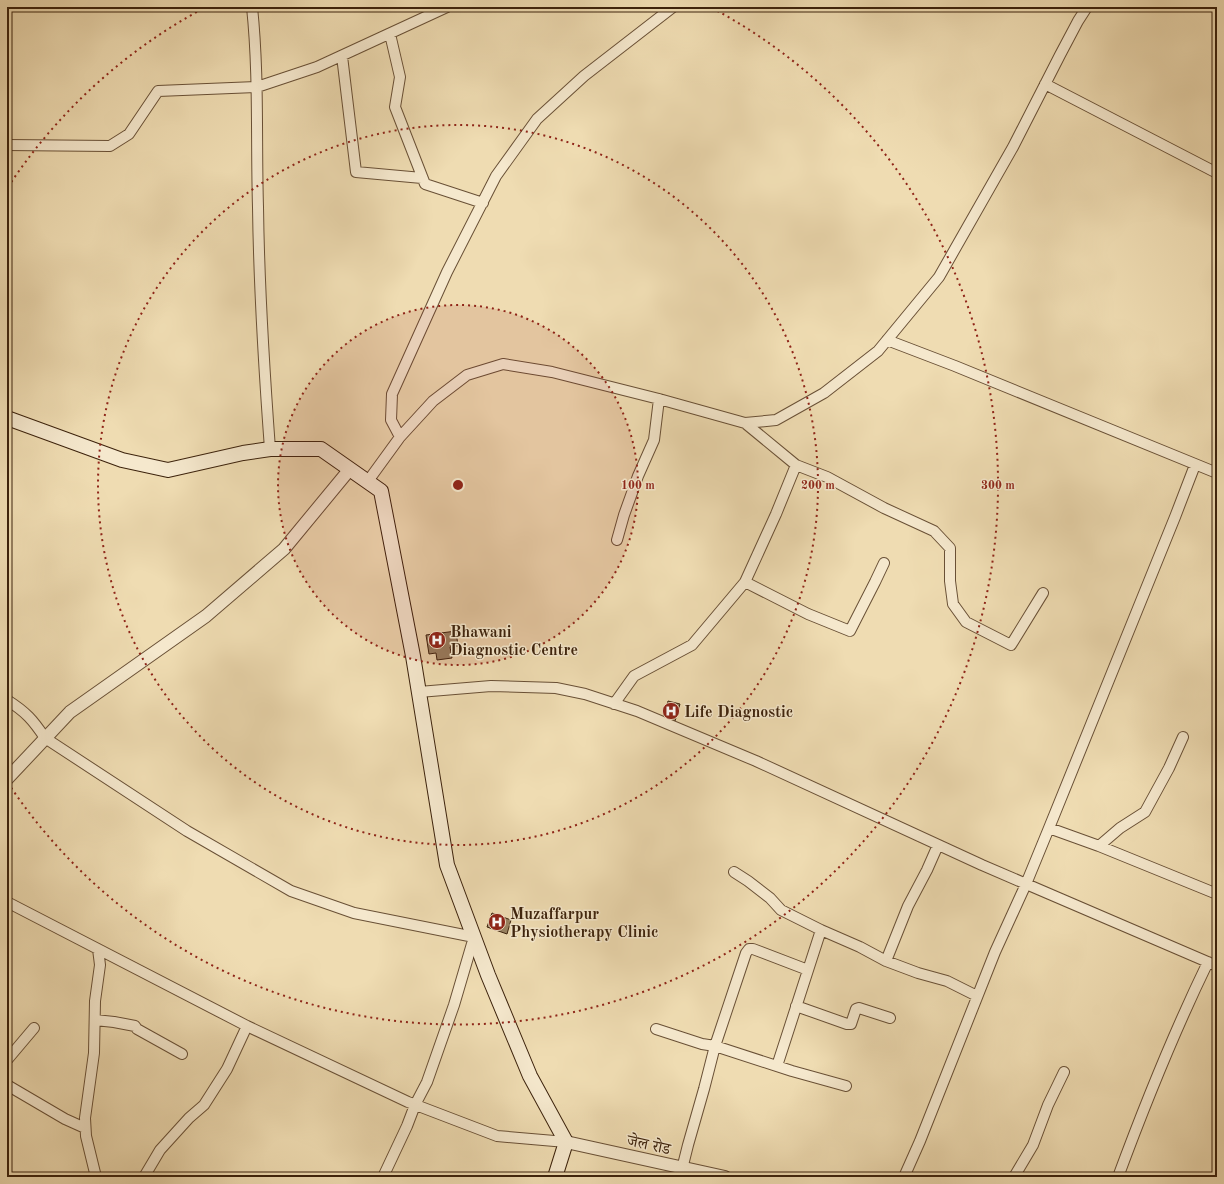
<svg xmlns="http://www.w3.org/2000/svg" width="1224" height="1184" font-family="'Old Standard TT','Noto Serif Devanagari',serif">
	<rect width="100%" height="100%" fill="#efdcb2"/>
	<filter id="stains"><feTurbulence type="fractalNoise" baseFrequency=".005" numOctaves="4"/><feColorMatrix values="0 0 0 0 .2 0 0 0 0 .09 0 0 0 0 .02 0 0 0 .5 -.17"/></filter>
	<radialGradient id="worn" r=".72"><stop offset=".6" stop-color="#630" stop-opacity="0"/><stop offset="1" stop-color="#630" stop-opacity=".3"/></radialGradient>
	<path fill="#998362" stroke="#3c220c" d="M 456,631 L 458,646 L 450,647 L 452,658 L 437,660 L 436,653 L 429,654 L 426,635 Z
		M 668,701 L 680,704 L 675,721 L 663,718 Z
		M 492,913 L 511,920 L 507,934 L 487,927 Z"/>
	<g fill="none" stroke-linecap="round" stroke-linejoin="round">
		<defs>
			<path id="minor" d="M 252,7 C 259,74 256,140 258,207 C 259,288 264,368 270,449
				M 390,34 L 400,77 L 395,107 L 425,184 L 483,203
				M 342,56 L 356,172 L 422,178
				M 1045,84 L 1217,173
				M 7,145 L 110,146 L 129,134 L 158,91 L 257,87 L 317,67 L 447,7
				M 887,340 L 955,366 L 1217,473
				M 745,423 L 796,465 L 827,477 L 884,508 L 934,531 L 950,548 L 950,581 L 953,604 L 966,622 L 1011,645 L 1043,593
				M 400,437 L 391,420 L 392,394 L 447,272 L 496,176 L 537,119 L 584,76 L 673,7
				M 368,481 L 400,437 L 433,401 L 467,375 L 503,364 L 552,372 L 659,399 L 745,423 L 776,420 L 824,393 L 878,351 L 939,277 L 1013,147 L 1060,55 L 1078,21 L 1087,7
				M 617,540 L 624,515 L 638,476 L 654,440 L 659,399
				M 745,582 L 808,614 L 850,631 L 875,582 L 884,563
				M 419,692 L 491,686 L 556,688 L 585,694 L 637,711 L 756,761 L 982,865 L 1217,966
				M 7,700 C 26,712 33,720 45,738 L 187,831 L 291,891 L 354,913 L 474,937 L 454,1005 L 427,1082 L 415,1105 L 407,1126 L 383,1177
				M 614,704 L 634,676 L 692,645 L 745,582 L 776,514 L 796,465
				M 1049,828 L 1099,846 L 1217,894
				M 1099,846 L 1120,828 L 1145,812 L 1169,768 L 1183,737
				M 734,872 L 748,881 L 770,898 L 781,910 L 821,930 L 860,947 L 886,961 L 918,973 L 947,981 L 977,996
				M 7,902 L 247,1026 L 408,1102 L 497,1136 L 566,1142
				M 886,961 L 908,906 L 927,870 L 938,845
				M 796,1006 L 847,1024 L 851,1024 L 856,1009 L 859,1008 L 890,1018
				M 95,1020 L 114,1022 L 135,1026 L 137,1029 L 182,1054
				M 656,1029 L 702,1044 L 715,1046 L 792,1071 L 846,1086
				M 7,1060 L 34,1028
				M 777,1066 L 821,930
				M 7,1085 L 65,1119 L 85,1128
				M 96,1177 L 86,1136 L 85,1118 L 94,1053 L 95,1001 L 100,965 L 98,949
				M 144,1177 L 160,1150 L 189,1118 L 204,1105 L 227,1069 L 247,1026
				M 680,1177 L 688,1145 L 704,1089 L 715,1046 L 746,953 L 749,949 L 753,949 L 808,970
				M 904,1177 L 920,1141 L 995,952 L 1026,884 L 1049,828 L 1175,517 L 1195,465
				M 1014,1177 L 1033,1145 L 1048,1105 L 1064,1072
				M 1118,1177 C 1145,1104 1174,1032 1208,962"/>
			<path id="tertiary" d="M 7,779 L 70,712 L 206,616 L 284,549 L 350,469
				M 566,1142 L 725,1177"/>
			<path id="secondary" d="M 7,418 L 122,460 L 168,470 L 243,453 L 270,449 L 321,449 L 381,491 L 413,656 L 447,865 L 488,975 L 530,1076 L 566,1142 L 555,1177"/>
		</defs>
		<use href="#minor" stroke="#695036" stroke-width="12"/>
		<use href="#tertiary" stroke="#695036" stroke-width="14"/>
		<use href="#secondary" stroke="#3c220c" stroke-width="16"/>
		<use href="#minor" stroke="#f5e8cd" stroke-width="10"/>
		<use href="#tertiary" stroke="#f5e8cd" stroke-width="12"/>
		<use href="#secondary" stroke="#f5e8cd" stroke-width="14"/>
	</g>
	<circle cx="458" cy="485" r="180" fill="#8f2418" fill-opacity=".12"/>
	<g fill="none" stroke="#8f2418" stroke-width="2" stroke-dasharray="2 4">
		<circle cx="458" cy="485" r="180"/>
		<circle cx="458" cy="485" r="360"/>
		<path d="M8 187A540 540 0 0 1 204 8M712 8A540 540 0 1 1 8 783"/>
	</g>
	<defs>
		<symbol id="hospital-disc" viewBox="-11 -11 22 22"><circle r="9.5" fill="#8f2418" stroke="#f5e8cd"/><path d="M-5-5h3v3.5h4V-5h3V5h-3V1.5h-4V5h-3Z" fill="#fff"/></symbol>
	</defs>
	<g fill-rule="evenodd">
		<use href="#hospital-disc" x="427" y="630" width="20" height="20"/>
		<use href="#hospital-disc" x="661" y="701" width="20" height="20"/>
		<use href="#hospital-disc" x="487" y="912" width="20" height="20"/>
	</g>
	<g text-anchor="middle" stroke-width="3" stroke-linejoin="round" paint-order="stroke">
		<g font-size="16" font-weight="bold" fill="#3c220c" stroke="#f5e8cd" text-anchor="start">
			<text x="450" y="637">Bhawani<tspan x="450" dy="18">Diagnostic Centre</tspan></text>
			<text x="684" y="717">Life Diagnostic</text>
			<text x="510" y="919">Muzaffarpur<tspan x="510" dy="18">Physiotherapy Clinic</tspan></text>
		</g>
		<g font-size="16" fill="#3c220c" stroke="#f5e8cd">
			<text transform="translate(649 1144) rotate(12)" y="6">जेल रोड</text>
		</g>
	</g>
	<circle cx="458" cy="485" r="6" fill="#8f2418" stroke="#f5e8cd" stroke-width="2"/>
	<g font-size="12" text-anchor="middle" font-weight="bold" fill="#8f2418" stroke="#f5e8cd" stroke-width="3" stroke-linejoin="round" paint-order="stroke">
		<text x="638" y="489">100 m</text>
		<text x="818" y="489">200 m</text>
		<text x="998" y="489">300 m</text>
	</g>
	<rect width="1224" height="1184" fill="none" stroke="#efdcb2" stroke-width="24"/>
	<rect x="8" y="8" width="1208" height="1168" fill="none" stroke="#3c220c" stroke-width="2"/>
	<rect x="12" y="12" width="1200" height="1160" fill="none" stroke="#3c220c"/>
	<rect width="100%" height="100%" filter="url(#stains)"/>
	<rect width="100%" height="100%" fill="url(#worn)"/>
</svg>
